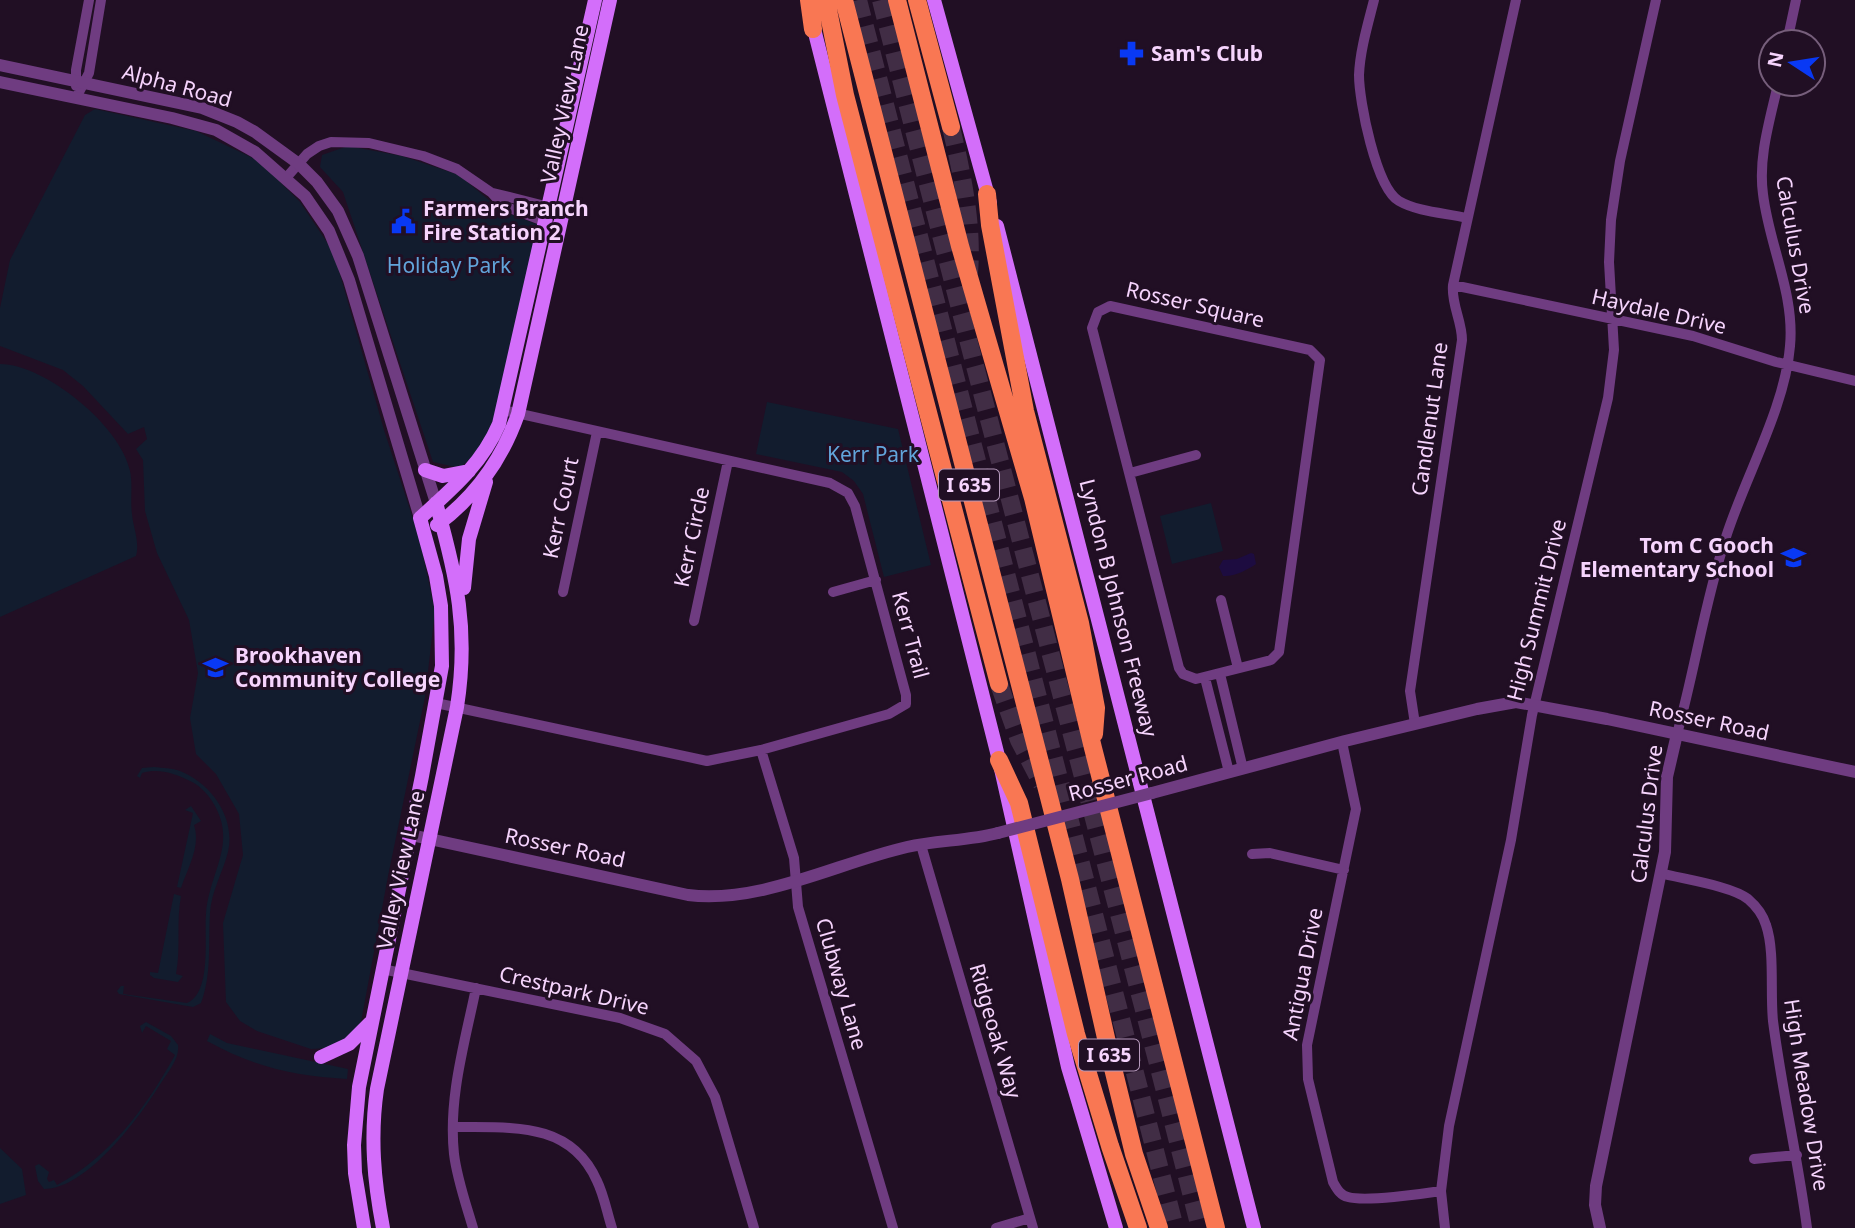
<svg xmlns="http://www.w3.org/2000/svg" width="1855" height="1228" font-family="'Noto Sans',sans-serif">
	<rect width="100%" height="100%" fill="#210f24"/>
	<path fill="#121c2e" d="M 95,109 L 196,131 L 259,161 L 300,202 L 334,253 L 384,430 L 419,537 L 435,611 L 425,697 L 388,876 L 361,1022 L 343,1047 L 311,1049 L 257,1031 L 240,1021 L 226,1002 L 223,923 L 243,855 L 239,814 L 216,774 L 196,754 L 190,718 L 198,673 L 189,620 L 157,553 L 145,511 L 143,460 L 136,449 L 147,439 L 144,427 L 128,434 L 83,386 L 63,370 L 0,346 L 0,308 L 10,260 L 85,115 Z
		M 348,146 L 402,156 L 459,175 L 502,211 L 539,225 L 494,422 L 481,448 L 460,468 L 433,462 L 343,192 L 320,167 L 322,155 Z
		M 0,364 C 45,364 121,426 130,471 C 133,484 130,500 132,514 C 133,527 140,542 136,556 L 0,617 Z
		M 767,402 L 898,429 L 931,565 L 884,577 L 863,494 L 854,481 L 842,472 L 756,454 Z
		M 1211,503 L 1223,551 L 1172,564 L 1160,516 Z
		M 154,767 C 163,768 172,768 180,771 C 211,783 236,818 228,852 C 223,872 211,892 210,913 C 208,944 212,974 201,1003 L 193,1007 L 119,994 L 117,991 L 121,986 L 124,986 L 123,994 L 187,1003 C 212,993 204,937 206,914 C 209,871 239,843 212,801 C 206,792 198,784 188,780 C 174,773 158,768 142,773 L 140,778 L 137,776 L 142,768 Z
		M 191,806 L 201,821 L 194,825 C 201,847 188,867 181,888 L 177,887 L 193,813 L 185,810 Z
		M 174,894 L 181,896 C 176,922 181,948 176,974 L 183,976 L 178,982 L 154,978 L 150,975 L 150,972 L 158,973 Z
		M 146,1022 L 171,1036 L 178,1045 C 180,1058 168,1072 161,1083 C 140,1117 87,1189 44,1189 L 38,1181 L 35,1166 L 39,1164 L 49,1172 L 47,1179 L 49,1182 L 54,1180 L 57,1185 C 110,1157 147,1106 175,1055 L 167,1049 L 171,1041 L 146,1026 L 142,1033 L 140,1026 Z
		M 210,1034 L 227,1043 L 348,1069 L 347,1079 C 294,1076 254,1067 207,1041 Z
		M 0,1148 L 22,1169 L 26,1195 L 0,1204 Z"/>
	<path fill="#1d0c40" d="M 1251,553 L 1254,554 L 1256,564 C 1247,570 1234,577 1223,576 L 1219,567 L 1223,560 L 1237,559 Z"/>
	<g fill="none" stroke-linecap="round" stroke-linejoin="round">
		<path stroke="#412d45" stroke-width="18" stroke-dasharray="18 9" stroke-linecap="butt" d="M 858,0 L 1175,1228
			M 881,0 C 984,410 1096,818 1200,1228
			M 951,127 C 962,174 973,224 969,273
			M 999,684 L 1019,740 L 1042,784"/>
		<path stroke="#6f3c81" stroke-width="10" d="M 1374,0 C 1368,24 1360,50 1359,75 C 1359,101 1376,188 1399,201 C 1418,212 1446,213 1467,218
			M 1787,42 L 1796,0
			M 76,86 L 76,70 L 89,0
			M 76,98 L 89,73 L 101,0
			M 286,178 L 307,154 L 319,146 L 331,142 L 369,143 L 423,156 L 457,169 L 492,193 L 504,206 L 549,223
			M 493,193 L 553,208
			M 1453,285 L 1693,336 L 1776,362 L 1855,381
			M 1110,306 L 1310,350 L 1320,360 L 1279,652 L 1271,660 L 1196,679 L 1183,674 L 1179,668 L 1092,328 L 1098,312 Z
			M 1130,473 L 1196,455
			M 563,592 L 597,432
			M 833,592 L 876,580
			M 1221,600 L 1238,668
			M 694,621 L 728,461
			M 1220,674 L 1243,769
			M 1205,678 L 1229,772
			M 436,703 L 707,761 L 761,750 L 889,714 L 906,704 L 906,695 L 855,506 L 848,493 L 830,483 L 503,410
			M 1415,724 L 1410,691 L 1462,340 C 1462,321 1451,304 1453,285 L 1516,0
			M 1677,734 C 1695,669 1705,601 1726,537 C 1745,477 1785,408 1790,346 C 1795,294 1769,245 1763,194 C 1758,157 1770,120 1778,84
			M 1342,742 L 1356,809 L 1307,1045 L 1308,1079 L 1333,1182 C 1337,1189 1340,1195 1348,1197 C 1365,1202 1422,1194 1441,1191
			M 761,750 L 794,858 L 798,907 L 893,1228
			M 921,845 L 1033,1228
			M 1252,854 L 1270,853 L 1344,870
			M 1660,873 C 1682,879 1732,886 1748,899 C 1755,905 1763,915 1766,925 C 1775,951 1770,992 1773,1021 C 1782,1091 1798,1159 1807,1228
			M 382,969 L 620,1018 L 665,1034 L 696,1061 L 715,1097 L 754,1228
			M 453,1127 C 509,1128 570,1120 597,1181 C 604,1195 607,1213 612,1228
			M 1754,1159 L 1797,1155
			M 473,1228 C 466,1204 457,1179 454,1154 C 448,1098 465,1042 476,988
			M 996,1228 L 1030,1218
			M 1445,1228 L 1441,1191 L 1449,1126 L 1511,840 L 1532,715 L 1608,398 L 1614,350 L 1609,262 L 1611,220 L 1620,161 L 1656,0"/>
		<path stroke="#6f3c81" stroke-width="12" d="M 0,65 L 202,108 L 237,122 L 255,132 L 299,164 L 317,182 L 338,211 L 358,256 L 436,503
			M 0,82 L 172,118 L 216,130 L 255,152 L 305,196 L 329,231 L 349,280 L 420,518
			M 1152,793 L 1345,741 L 1477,709 L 1516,702 L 1607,719 L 1855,772
			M 411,835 L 688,895 C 761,904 837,863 907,847 C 937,840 968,841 998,833
			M 1600,1228 L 1595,1205 L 1596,1186 L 1665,852 L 1667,777 L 1677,734"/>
		<path stroke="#d36efa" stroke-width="14" d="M 934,0 L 990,203
			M 812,21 L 999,760 L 1068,1067 L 1116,1228
			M 997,226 L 1254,1228
			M 425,470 L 443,476 L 469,471
			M 437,525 C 476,496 502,460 518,414 L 610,0
			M 464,588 L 469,539 L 486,482
			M 321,1057 L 349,1044 L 370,1023
			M 364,1228 L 355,1173 L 354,1145 L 359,1087 L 422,776 L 442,666 L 441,606 L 436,576 L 420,518 C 452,489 482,464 499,424 L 595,0
			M 383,1228 C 374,1181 370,1137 377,1089 L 457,707 C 469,631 457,577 436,503"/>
		<path stroke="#f97753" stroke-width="18" d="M 809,0 L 813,29
			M 826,0 L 845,95 L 999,684
			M 844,0 L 1070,879 L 1111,1060 L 1134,1154 L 1159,1228
			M 897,0 L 960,246 L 1033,498 L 1093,748 L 1216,1228
			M 917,0 L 951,127
			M 987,194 L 990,225 L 1025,411 L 1080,623 L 1096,708 L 1094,734
			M 999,760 L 1019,803 L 1076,1034 L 1110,1146 L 1138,1228"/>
		<path stroke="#6f3c81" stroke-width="12" d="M 998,833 L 1152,793"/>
	</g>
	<defs>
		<symbol id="pharmacy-bare" viewBox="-9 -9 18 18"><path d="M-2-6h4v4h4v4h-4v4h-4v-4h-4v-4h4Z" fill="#0939f4" stroke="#210f24" stroke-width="2.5" paint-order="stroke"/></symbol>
		<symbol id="civic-bare" viewBox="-9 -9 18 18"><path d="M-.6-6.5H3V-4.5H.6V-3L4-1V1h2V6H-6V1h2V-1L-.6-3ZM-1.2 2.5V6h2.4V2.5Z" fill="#0939f4" stroke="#210f24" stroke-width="2.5" paint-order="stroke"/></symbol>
		<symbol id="school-bare" viewBox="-9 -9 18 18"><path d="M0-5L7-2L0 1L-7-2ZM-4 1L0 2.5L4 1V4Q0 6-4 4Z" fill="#0939f4" stroke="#210f24" stroke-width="2.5" paint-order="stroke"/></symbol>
		<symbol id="university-bare" viewBox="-9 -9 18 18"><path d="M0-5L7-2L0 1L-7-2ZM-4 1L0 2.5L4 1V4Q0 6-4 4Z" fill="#0939f4" stroke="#210f24" stroke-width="2.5" paint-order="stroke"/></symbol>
	</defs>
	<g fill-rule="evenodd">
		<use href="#pharmacy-bare" x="1114" y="36" width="35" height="35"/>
		<use href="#civic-bare" x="386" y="204" width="35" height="35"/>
		<use href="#school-bare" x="1776" y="540" width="35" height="35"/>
		<use href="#university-bare" x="198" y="650" width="35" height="35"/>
	</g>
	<g text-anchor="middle" stroke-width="6" stroke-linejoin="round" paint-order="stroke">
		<g fill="#210f24" stroke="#b699bc" stroke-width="2">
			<rect x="939" y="469.5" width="60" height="31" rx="5"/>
			<rect x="1079" y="1039.5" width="60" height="31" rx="5"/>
		</g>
		<g font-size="19" font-weight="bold" fill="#f6d4fd">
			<text x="969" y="492">I 635</text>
			<text x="1109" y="1062">I 635</text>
		</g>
		<g font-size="21" font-weight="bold" fill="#f6d4fd" stroke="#210f24" text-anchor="start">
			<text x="1151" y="61">Sam's Club</text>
			<text x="423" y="216">Farmers Branch<tspan x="423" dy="24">Fire Station 2</tspan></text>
			<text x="1774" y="553" text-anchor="end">Tom C Gooch<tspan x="1774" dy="24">Elementary School</tspan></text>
			<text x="235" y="663">Brookhaven<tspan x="235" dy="24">Community College</tspan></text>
		</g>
		<g font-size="21" fill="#f6d4fd" stroke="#210f24">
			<text transform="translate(177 86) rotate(15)" y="7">Alpha Road</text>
			<text transform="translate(565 104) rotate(-78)" y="7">Valley View Lane</text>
			<text transform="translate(1795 245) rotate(80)" y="7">Calculus Drive</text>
			<text transform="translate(1195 305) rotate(13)" y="7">Rosser Square</text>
			<text transform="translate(1659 312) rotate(13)" y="7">Haydale Drive</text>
			<text transform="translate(1430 419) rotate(-82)" y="7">Candlenut Lane</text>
			<text transform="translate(561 508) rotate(-78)" y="7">Kerr Court</text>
			<text transform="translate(692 537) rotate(-78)" y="7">Kerr Circle</text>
			<text transform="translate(1118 608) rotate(76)" y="7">Lyndon B Johnson Freeway</text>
			<text transform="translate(1537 610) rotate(-76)" y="7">High Summit Drive</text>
			<text transform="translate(910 635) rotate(75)" y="7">Kerr Trail</text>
			<text transform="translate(1709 721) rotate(12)" y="7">Rosser Road</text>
			<text transform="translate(1128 779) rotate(-15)" y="7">Rosser Road</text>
			<text transform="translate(1647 814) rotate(-83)" y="7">Calculus Drive</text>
			<text transform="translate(565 848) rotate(12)" y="7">Rosser Road</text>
			<text transform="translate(401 870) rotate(-78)" y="7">Valley View Lane</text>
			<text transform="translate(1303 974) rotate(-79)" y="7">Antigua Drive</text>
			<text transform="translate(841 984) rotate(74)" y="7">Clubway Lane</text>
			<text transform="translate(574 991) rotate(13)" y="7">Crestpark Drive</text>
			<text transform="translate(995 1031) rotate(74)" y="7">Ridgeoak Way</text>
			<text transform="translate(1806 1095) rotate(81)" y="7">High Meadow Drive</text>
		</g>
		<g font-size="21" fill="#62a5db" stroke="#210f24">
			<text x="449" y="273">Holiday Park</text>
			<text x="873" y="462">Kerr Park</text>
		</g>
	</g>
	<g transform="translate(1792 63) rotate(282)"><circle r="33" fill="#210f24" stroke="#765e7b" stroke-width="2"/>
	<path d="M0-5L12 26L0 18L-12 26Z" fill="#0939f4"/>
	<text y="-10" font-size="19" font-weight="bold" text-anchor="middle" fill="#f6d4fd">N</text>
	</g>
</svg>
